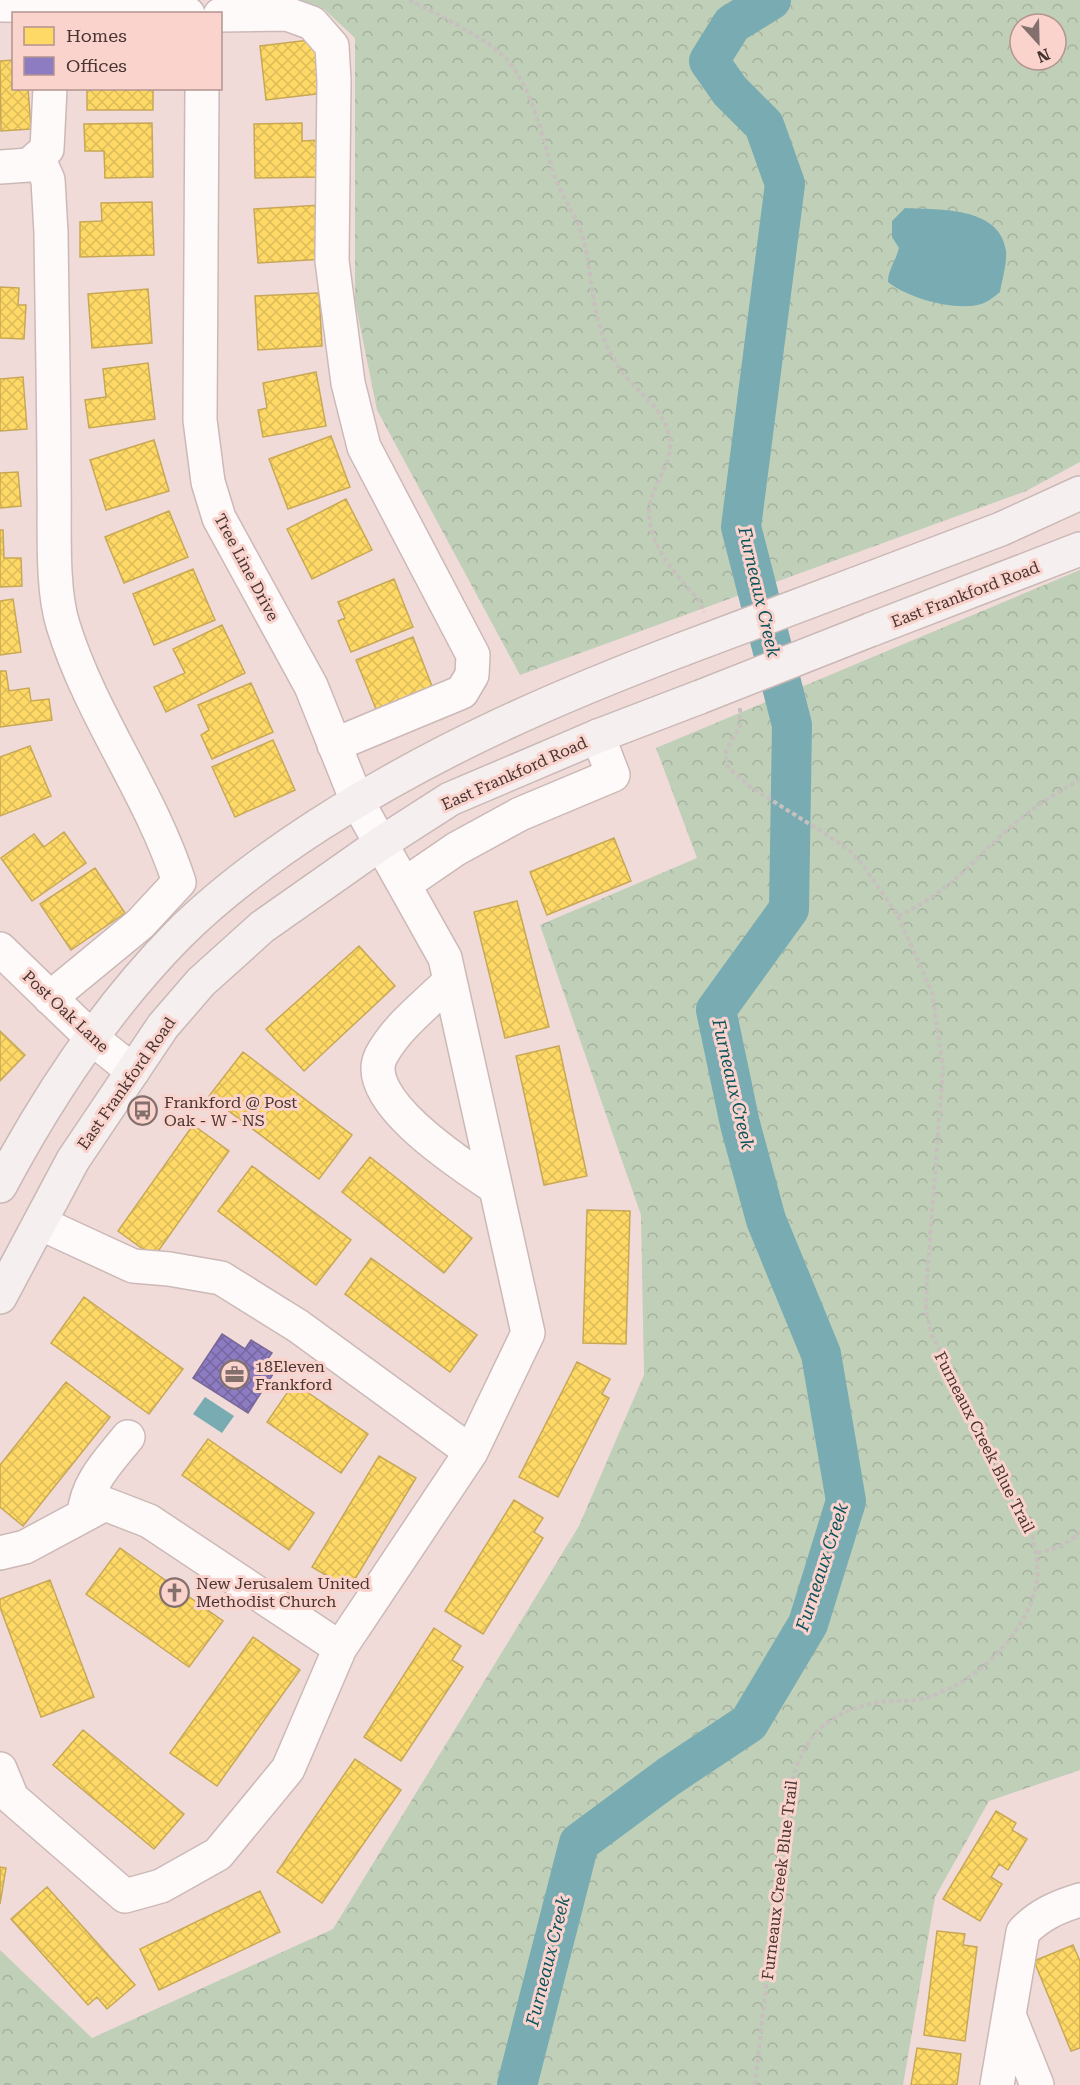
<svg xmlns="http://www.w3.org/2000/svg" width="1080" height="2085" font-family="'Roboto Serif',serif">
	<defs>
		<pattern id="forest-crowns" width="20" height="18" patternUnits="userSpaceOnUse" patternTransform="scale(1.5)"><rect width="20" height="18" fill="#bfcfb8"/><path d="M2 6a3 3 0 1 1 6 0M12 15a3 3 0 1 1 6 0" fill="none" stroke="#a6b29f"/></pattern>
		<pattern id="homes-cross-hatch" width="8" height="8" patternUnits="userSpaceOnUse" patternTransform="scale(1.5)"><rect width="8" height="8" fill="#ffd966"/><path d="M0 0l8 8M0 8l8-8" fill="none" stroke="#dcbb59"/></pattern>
		<pattern id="offices-cross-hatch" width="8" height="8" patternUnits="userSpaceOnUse" patternTransform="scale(1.5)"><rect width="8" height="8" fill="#8e7cc3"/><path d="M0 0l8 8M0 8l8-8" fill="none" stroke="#76669f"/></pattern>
	</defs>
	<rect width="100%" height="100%" fill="#f0dbd8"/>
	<path fill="url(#forest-crowns)" fill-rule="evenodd" d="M 259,0 L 1080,0 L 1080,462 L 1026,491 L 520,675 L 377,410 L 355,301 L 355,38 L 324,9 ZM 1020,24 L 1056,24 L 1056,60 L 1020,60 Z
		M 1080,570 L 1080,1770 L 989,1801 L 935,1897 L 903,2085 L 0,2085 L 0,1950 L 92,2038 L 333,1929 L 579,1526 L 644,1375 L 641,1215 L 540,925 L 697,858 L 656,748 Z"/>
	<path fill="#78abb2" d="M 905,208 C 939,210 1000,206 1006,251 C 1007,264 1002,280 1000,292 C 995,296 989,301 984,303 C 959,313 907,298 888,282 C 888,270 896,260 899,248 L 892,237 L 892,221 Z
		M 205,1397 L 234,1416 L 222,1433 L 193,1414 Z"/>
	<path fill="url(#homes-cross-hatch)" stroke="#c8a856" stroke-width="1.5" d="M 318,39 L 324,93 L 266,100 L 260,46 Z
		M 14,60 L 14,88 L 28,88 L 31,129 L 1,131 L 0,61 Z
		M 87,88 L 153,88 L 153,110 L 87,110 Z
		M 152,123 L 153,177 L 105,178 L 104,151 L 85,151 L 84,124 Z
		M 302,123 L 302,141 L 321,140 L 322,177 L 255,178 L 254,124 Z
		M 152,202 L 154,255 L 80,257 L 80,222 L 102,221 L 101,203 Z
		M 322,205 L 325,259 L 258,263 L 254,209 Z
		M 0,287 L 19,288 L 18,305 L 26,305 L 24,339 L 0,338 Z
		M 148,289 L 152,343 L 92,348 L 88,294 Z
		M 319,293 L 322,346 L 258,350 L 255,296 Z
		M 148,363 L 155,419 L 89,428 L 85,400 L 106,397 L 103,369 Z
		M 316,372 L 326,426 L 263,437 L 258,410 L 267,408 L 263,383 Z
		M 23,377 L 27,429 L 0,431 L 0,379 Z
		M 331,436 L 350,487 L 288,509 L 269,459 Z
		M 154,440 L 169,491 L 106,510 L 90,460 Z
		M 18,472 L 21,506 L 0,508 L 0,473 Z
		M 346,499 L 372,550 L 312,579 L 287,529 Z
		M 169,511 L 188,557 L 124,583 L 105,537 Z
		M 0,530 L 3,530 L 4,558 L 21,558 L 22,586 L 0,587 Z
		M 193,569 L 215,620 L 154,645 L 133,594 Z
		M 394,579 L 413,627 L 351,652 L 338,621 L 345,618 L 338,602 Z
		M 13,599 L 21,652 L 0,655 L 0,601 Z
		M 222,625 L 245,673 L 166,712 L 154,687 L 185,673 L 173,649 Z
		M 413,637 L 432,686 L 376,709 L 356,660 Z
		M 0,671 L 6,671 L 9,691 L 29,688 L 31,701 L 49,699 L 52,720 L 0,727 Z
		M 251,683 L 273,732 L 212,759 L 201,735 L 209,730 L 198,705 Z
		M 273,740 L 295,790 L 235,817 L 212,767 Z
		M 30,746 L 51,796 L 0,816 L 0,757 Z
		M 64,832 L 86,863 L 32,901 L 1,858 L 34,834 L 44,847 Z
		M 614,838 L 631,881 L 547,915 L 530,872 Z
		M 95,868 L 125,913 L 71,950 L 40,904 Z
		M 517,901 L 549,1027 L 505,1038 L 474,912 Z
		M 359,946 L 395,986 L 304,1071 L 266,1029 Z
		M 0,1031 L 25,1055 L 0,1081 Z
		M 559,1046 L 587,1176 L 544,1185 L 516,1056 Z
		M 243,1052 L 352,1135 L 319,1179 L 209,1096 Z
		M 193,1125 L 229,1151 L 154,1257 L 118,1231 Z
		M 370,1157 L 472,1238 L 444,1273 L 342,1192 Z
		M 252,1166 L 351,1240 L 316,1285 L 218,1211 Z
		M 587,1210 L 630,1211 L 626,1344 L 583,1343 Z
		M 371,1258 L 477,1335 L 450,1372 L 345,1294 Z
		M 84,1297 L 183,1369 L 149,1414 L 51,1343 Z
		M 577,1362 L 610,1379 L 602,1394 L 609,1398 L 558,1497 L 519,1477 Z
		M 66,1382 L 110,1417 L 23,1526 L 0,1507 L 0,1465 Z
		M 294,1383 L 368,1434 L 341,1473 L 267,1422 Z
		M 208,1439 L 314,1513 L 289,1550 L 182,1475 Z
		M 379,1456 L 416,1478 L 349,1589 L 312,1567 Z
		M 514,1500 L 543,1518 L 534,1532 L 543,1538 L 483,1634 L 445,1611 Z
		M 120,1548 L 223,1621 L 189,1667 L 86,1594 Z
		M 50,1580 L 94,1697 L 41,1717 L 0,1607 L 0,1599 Z
		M 434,1628 L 461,1646 L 452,1660 L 463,1667 L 401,1761 L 364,1737 Z
		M 253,1637 L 300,1670 L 217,1786 L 170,1753 Z
		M 83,1730 L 184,1814 L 154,1849 L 53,1765 Z
		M 355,1759 L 401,1790 L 322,1903 L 277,1872 Z
		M 996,1811 L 1016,1823 L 1012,1830 L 1027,1839 L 1008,1870 L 999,1864 L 991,1877 L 1002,1884 L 980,1921 L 943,1899 Z
		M 0,1867 L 6,1868 L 0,1904 Z
		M 47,1887 L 135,1985 L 107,2009 L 97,1997 L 88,2005 L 11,1919 Z
		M 260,1891 L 280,1932 L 159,1990 L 140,1949 Z
		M 937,1931 L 965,1934 L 963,1945 L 977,1947 L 965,2041 L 924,2035 Z
		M 1073,1945 L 1080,1961 L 1080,2048 L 1071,2051 L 1034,1961 Z
		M 917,2048 L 961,2054 L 957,2085 L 911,2085 Z"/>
	<path fill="url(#offices-cross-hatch)" stroke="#796798" stroke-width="1.5" d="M 222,1334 L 245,1349 L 251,1340 L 272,1353 L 264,1364 L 275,1371 L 248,1413 L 193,1378 Z"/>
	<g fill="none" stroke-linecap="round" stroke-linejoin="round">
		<path stroke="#78abb2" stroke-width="40" d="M 517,2085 L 579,1843 L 668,1777 L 749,1723 L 808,1624 L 846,1501 L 821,1354 L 766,1220 L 740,1124 L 716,1010 L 789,909 L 792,725 L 741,527 L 785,184 L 764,125 L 730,91 L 709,61 L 732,24 L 771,0"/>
		<defs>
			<path id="minor" d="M 0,5 L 168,7 L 188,14
				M 220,15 L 287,14 L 312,23 L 332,46 L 334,81 L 332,261 L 348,383 L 364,447 L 473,655 L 472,675 L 462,692 L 334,745
				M 39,159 L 48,180 L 51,233 C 52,317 54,401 54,484 C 55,525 51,587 63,625 C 91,716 150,792 179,882 L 140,924 L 50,998
				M 0,167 L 29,165 L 47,149 L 50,88
				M 405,884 L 456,849 L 520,814 L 613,775 L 598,736
				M 0,949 L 93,1039 L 133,1071
				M 450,981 C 427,1004 396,1027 381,1056 C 359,1100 465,1167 496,1188
				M 42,1224 L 133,1266 L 169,1269 L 221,1278 L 298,1326 L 471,1452
				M 84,1514 C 87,1482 109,1461 128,1437
				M 0,1553 L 25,1547 L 105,1504 L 149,1521 L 340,1648
				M 0,1769 L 12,1798 L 125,1896 L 161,1886 L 218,1854 L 288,1769 L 340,1648 L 471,1452 L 528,1333 L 445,958 L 357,801 L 311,686 L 219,518 L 208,482 L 200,420 L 202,88
				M 1009,2015 L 1037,2085
				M 997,2085 L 1023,1932 C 1039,1915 1057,1907 1080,1900"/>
			<path id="major" d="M 853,585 L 1001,529 L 1080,493
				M 870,630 L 1080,549
				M 0,1186 C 48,1096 106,1008 178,935 C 221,892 269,857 320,824 C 437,749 554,698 683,649
				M 0,1297 L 73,1160 L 163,1026 L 201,982 L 262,927 L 380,844 L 450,799 L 598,736 L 700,697"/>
		</defs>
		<use href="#minor" stroke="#ccb9b7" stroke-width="36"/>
		<use href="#major" stroke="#c9b8b5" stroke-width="36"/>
		<path stroke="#c8c0be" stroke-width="4" stroke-dasharray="4.5 3" stroke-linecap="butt" d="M 409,0 C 436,14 490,39 509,62 C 534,94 541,133 553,171 C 561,197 579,218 585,246 C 592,277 592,309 604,339 C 609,352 618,367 627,378 C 643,396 660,407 668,431 C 677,460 655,478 650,504 C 644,543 677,575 700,602 L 704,612
			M 740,708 L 740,726 L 726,751 L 727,766 L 749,786 L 827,835 L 849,850 L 863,865 L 898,916 L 932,992 L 943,1068 L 927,1279 L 926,1310 L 931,1333 L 1031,1529 C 1035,1547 1040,1568 1036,1587 C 1023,1639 972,1687 920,1699 C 910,1702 899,1700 888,1701 C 868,1703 850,1709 832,1719 C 804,1737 794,1770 787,1800 L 755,2085
			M 898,916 C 954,890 974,857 1019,820 C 1038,804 1059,792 1080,779
			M 1037,1553 C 1054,1549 1067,1545 1080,1532"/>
		<use href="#minor" stroke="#fdfaf9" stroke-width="33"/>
		<use href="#major" stroke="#f6efef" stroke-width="33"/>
		<defs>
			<path id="major-bridge" d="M 683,649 L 853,585
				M 700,697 L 870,630"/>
		</defs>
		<use href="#major-bridge" stroke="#c9b8b5" stroke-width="36" stroke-linecap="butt"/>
		<use href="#major-bridge" stroke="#f6efef" stroke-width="33"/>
	</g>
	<defs>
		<symbol id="bus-ring" viewBox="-11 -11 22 22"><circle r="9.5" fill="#fad3cd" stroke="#836f6c" stroke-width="1.5"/><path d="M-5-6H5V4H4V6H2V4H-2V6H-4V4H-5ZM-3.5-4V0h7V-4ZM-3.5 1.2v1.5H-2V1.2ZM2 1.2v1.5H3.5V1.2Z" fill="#836f6c"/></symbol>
		<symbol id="office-ring" viewBox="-11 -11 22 22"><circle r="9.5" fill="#fad3cd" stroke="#836f6c" stroke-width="1.5"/><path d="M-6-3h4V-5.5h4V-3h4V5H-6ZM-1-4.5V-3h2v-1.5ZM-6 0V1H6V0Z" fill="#836f6c"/></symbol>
		<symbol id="church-ring" viewBox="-11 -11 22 22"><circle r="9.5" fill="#fad3cd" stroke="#836f6c" stroke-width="1.5"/><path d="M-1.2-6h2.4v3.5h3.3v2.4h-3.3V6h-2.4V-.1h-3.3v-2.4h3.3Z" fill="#836f6c"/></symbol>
	</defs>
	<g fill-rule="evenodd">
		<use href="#bus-ring" x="126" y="1094" width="33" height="33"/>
		<use href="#office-ring" x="218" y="1358" width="33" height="33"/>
		<use href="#church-ring" x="158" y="1576" width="33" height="33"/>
	</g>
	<g text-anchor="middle" stroke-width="6" stroke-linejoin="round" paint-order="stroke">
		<g font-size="16" fill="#483532" stroke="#fad3cd">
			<text transform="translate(247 567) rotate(62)" y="6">Tree Line Drive</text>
			<text transform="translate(965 594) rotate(-21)" y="6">East Frankford Road</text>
			<text transform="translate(514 773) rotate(-24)" y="6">East Frankford Road</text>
			<text transform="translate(66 1011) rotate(43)" y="6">Post Oak Lane</text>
			<text transform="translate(126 1083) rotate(-55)" y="6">East Frankford Road</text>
			<text transform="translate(985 1442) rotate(63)" y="6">Furneaux Creek Blue Trail</text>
			<text transform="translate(779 1880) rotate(-83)" y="6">Furneaux Creek Blue Trail</text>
		</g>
		<g font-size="16" fill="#483532" stroke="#fad3cd" text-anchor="start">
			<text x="164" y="1108">Frankford @ Post<tspan x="164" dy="18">Oak - W - NS</tspan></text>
			<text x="255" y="1372">18Eleven<tspan x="255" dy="18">Frankford</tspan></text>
			<text x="196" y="1589">New Jerusalem United<tspan x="196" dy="18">Methodist Church</tspan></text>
		</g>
		<g font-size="18" font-style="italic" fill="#0a525c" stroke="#fad3cd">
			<text transform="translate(759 592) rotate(77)" y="6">Furneaux Creek</text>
			<text transform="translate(733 1084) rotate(77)" y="6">Furneaux Creek</text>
			<text transform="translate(822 1567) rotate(-72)" y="6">Furneaux Creek</text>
			<text transform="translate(548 1961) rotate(-76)" y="6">Furneaux Creek</text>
		</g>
	</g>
	<rect x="12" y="12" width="210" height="78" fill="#fad3cd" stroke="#b3948f" stroke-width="1.5"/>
	<rect x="24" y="27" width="30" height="18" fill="#ffd966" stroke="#b3948f" stroke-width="1.5"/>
	<text x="66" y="42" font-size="18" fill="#483532">Homes</text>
	<rect x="24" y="57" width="30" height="18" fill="#8e7cc3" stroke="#b3948f" stroke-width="1.5"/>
	<text x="66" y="72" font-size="18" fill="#483532">Offices</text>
	<g transform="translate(1038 42) rotate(158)"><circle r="28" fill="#fad3cd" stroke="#b3948f" stroke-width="1.5"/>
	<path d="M0-4.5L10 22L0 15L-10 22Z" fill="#836f6c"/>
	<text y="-9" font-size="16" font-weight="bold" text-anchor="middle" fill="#483532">N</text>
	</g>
</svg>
